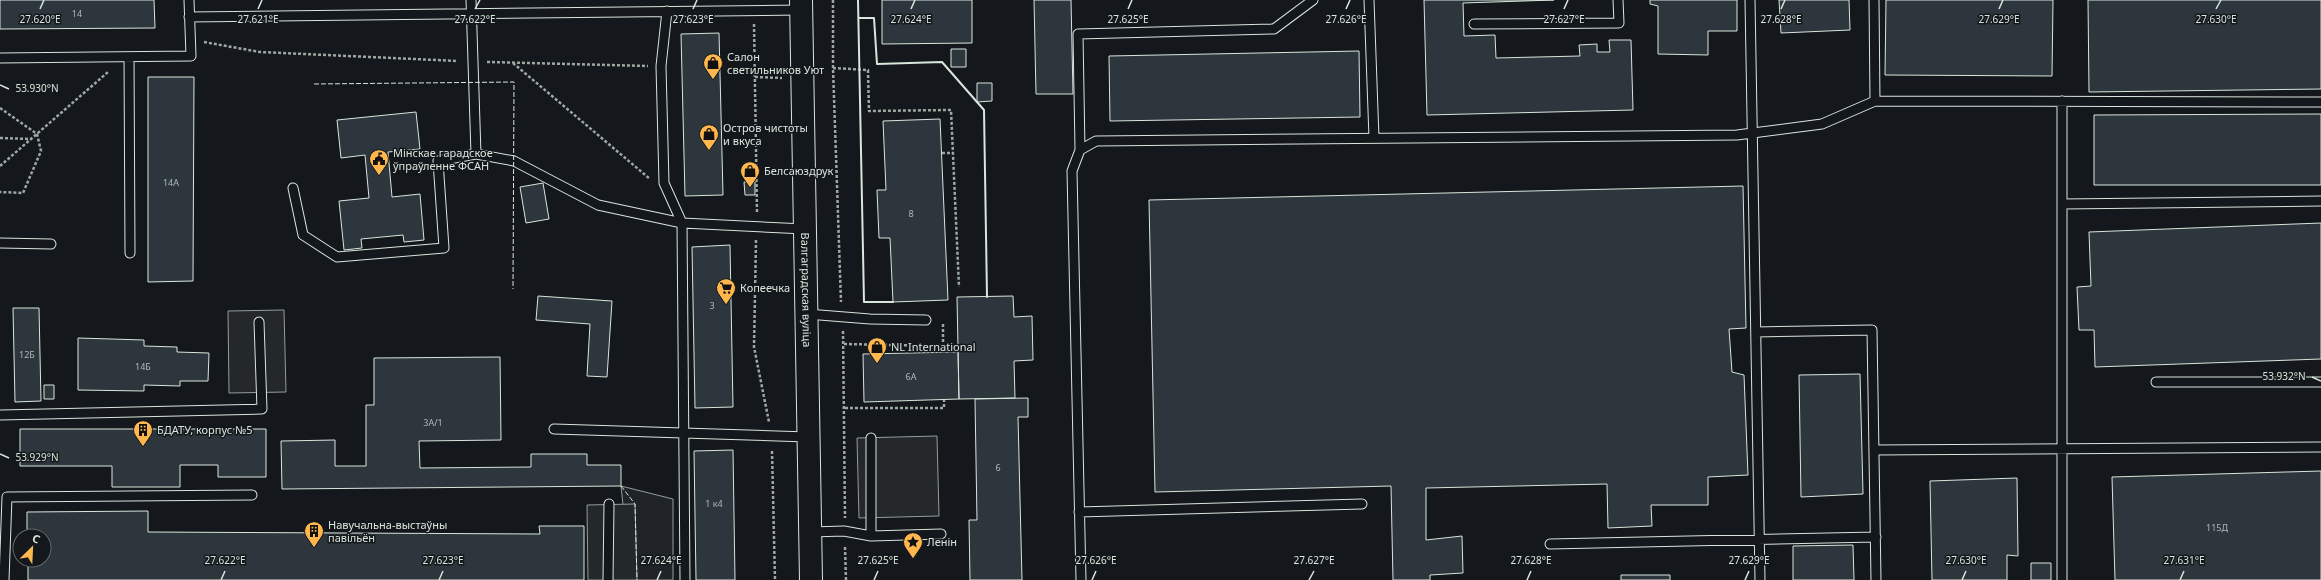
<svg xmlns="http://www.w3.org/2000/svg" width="2321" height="580" font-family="'Noto Sans',sans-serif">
	<rect width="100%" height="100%" fill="#14181c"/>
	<path fill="#202428" stroke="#939e99" d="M 621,486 L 673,499 L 673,580 L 631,580 Z"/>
	<path fill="#24282b" stroke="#939e99" d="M 284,310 L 286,392 L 229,393 L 228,311 Z
		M 937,436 L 939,516 L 859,518 L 857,438 Z
		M 635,504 L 637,580 L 588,580 L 587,505 Z"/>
	<path fill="#2c363c" stroke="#d8e6dc" d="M 0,0 L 154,0 L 155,28 L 0,29 Z
		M 882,0 L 972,0 L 972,43 L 882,44 Z
		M 1034,0 L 1071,0 L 1073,94 L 1036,94 Z
		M 1424,0 L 1554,0 L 1463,3 L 1464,36 L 1495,35 L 1496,58 L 1580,56 L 1579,45 L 1597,44 L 1597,52 L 1610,52 L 1609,40 L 1631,40 L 1633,110 L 1427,115 Z
		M 1650,0 L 1737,0 L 1737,31 L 1708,31 L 1708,55 L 1658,54 L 1658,6 L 1650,4 Z
		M 1779,0 L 1849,0 L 1850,30 L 1781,33 Z
		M 1886,0 L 2053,0 L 2052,76 L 1885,75 Z
		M 2088,0 L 2321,0 L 2321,89 L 2089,92 Z
		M 719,33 L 723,195 L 685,196 L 681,34 Z
		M 951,49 L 966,49 L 966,67 L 951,67 Z
		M 1359,51 L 1360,117 L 1110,121 L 1109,56 Z
		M 148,77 L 194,77 L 193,281 L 148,282 Z
		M 977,83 L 992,83 L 992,101 L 977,102 Z
		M 416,112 L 420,149 L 388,152 L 392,197 L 420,194 L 424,240 L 404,242 L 403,235 L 361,239 L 362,248 L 344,250 L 339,201 L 369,198 L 365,155 L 341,158 L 337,120 Z
		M 2321,114 L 2321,185 L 2094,185 L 2094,115 Z
		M 940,119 L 948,300 L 893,302 L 890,238 L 879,238 L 877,190 L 886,190 L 883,121 Z
		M 744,182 L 755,182 L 755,195 L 745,195 Z
		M 543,183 L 549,219 L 526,223 L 520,187 Z
		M 1743,186 L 1746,328 L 1729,329 L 1732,372 L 1744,375 L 1748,475 L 1708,477 L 1708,505 L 1651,505 L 1652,526 L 1608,528 L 1607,484 L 1426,488 L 1426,540 L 1462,536 L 1463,573 L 1430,575 L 1430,580 L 1393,580 L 1391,486 L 1155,492 L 1149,200 Z
		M 2321,223 L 2321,359 L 2095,367 L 2094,330 L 2079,330 L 2077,287 L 2091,286 L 2089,232 Z
		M 730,245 L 733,407 L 695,408 L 692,247 Z
		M 538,296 L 612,301 L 607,377 L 587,376 L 590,324 L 536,320 Z
		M 1013,296 L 1014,317 L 1032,316 L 1033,360 L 1014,361 L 1015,398 L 959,399 L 957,297 Z
		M 13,308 L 39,308 L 41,401 L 15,402 Z
		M 78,338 L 144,340 L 144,346 L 177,347 L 177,352 L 209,353 L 208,381 L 180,381 L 180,386 L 144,385 L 144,391 L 78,390 Z
		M 958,352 L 959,399 L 864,402 L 863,354 Z
		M 500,357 L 501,440 L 419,441 L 420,468 L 531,467 L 531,454 L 587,454 L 587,465 L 621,465 L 621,486 L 282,489 L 281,441 L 335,440 L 335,466 L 366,466 L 366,405 L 374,405 L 374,358 Z
		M 1860,374 L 1863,494 L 1801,497 L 1799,375 Z
		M 44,385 L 54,385 L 54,399 L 44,399 Z
		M 1028,398 L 1028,417 L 1018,417 L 1022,580 L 970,580 L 969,520 L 977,520 L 975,399 Z
		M 20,429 L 266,429 L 266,477 L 218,477 L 218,465 L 180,465 L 180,487 L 112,487 L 112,466 L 20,466 Z
		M 733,450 L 735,580 L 696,580 L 694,451 Z
		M 2321,471 L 2321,580 L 2115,580 L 2112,477 Z
		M 2017,478 L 2018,556 L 2007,555 L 2007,580 L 1932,580 L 1930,481 Z
		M 148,511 L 148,532 L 540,534 L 539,526 L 584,526 L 584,580 L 28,580 L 28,560 L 44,560 L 44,536 L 27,536 L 27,512 Z
		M 1853,545 L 1854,580 L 1793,580 L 1793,546 Z
		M 2031,563 L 2051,563 L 2051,580 L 2031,580 Z
		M 1621,575 L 1670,575 L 1670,580 L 1621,580 Z"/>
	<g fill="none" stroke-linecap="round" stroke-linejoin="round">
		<defs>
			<path id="lane" d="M 471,0 L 476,154
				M 1369,0 L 1374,138
				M 1750,0 L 1760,580
				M 1874,0 L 1875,101
				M 667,11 L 661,66 L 664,183 L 682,223 L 685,580
				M 189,17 L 801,10
				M 1474,24 L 1619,23 L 1618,0
				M 129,57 L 130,253
				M 0,58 L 191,56 L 189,0
				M 2062,101 L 2062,580
				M 1080,150 L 1078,34 L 1274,29 L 1313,0
				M 293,188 L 303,235 L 337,257 L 444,248 L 438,161 L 476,154 L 514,161 L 598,205 L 682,223 L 805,229
				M 2062,204 L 2321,201
				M 0,243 L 51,244
				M 807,314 L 870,319 L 926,320
				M 1756,332 L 1872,330 L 1876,580
				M 2156,382 L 2321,382
				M 0,415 L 262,409 L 259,322
				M 554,429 L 808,437
				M 871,438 L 871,536
				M 1874,450 L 2321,447
				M 1079,512 L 1362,504
				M 811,532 L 844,531 L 871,536 L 941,534
				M 1550,544 L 1876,537
				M 4,580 L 7,497 L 252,495
				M 608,580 L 609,504
				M 1081,580 L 1072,171 L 1080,150 L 1096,141 L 1737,135 L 1822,124 L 1875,101 L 2321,102"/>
			<g id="secondary">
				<path id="s1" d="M 801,0 L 811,580"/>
			</g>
		</defs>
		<use href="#lane" stroke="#d8e6dc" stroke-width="11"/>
		<use href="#secondary" stroke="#d8e6dc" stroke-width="24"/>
		<path stroke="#9da8a2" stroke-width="2.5" stroke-dasharray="3 2" stroke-linecap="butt" d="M 833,0 L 833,68 L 841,302
			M 754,24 L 757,213
			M 204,42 L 260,52 L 458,61
			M 487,62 L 648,66
			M 513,63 L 650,179
			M 833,68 L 868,70 L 869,111 L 951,110 L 959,287
			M 755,77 L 782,78
			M 0,108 L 37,134 L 41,151 L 23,193 L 0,192
			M 0,138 L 31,139
			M 942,153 L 953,153
			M 0,166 L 108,72
			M 756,240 L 754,347 L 769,422
			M 843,331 L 845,518
			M 844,344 L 943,346
			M 943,352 L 943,322
			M 845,408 L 944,408 L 944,400
			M 772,451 L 775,580
			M 845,547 L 846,580"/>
		<use href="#lane" stroke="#14181c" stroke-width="9"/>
		<use href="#secondary" stroke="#14181c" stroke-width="22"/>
		<path stroke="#d8e6dc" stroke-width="1" stroke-dasharray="5 2" stroke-linecap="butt" d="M 314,84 L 514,82 L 513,289
			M 621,486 L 635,504 L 637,580"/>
		<path stroke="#d8e6dc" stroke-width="2" d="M 858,0 L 864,302 L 893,302
			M 859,18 L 874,18 L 877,64 L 942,62 L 984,110 L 987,297"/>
	</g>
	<path fill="none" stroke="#d8e6dc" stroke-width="1.5" d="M 40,9 L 44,0M 258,9 L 262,0M 475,9 L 480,0M 693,9 L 697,0M 911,9 L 915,0M 1128,9 L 1132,0M 1346,9 L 1350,0M 1564,9 L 1568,0M 1781,9 L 1785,0M 1999,9 L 2003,0M 2216,9 L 2221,0M 0,85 L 9,89M 2312,377 L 2321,381M 0,454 L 9,458M 221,580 L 225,571M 439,580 L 443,571M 657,580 L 661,571M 874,580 L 878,571M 1092,580 L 1096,571M 1309,580 L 1314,571M 1527,580 L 1531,571M 1745,580 L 1749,571M 1962,580 L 1966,571M 2180,580 L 2184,571"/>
	<defs>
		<symbol id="shop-pin" viewBox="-11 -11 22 30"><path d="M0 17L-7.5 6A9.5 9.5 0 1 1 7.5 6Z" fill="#ffb74d" stroke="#14181c"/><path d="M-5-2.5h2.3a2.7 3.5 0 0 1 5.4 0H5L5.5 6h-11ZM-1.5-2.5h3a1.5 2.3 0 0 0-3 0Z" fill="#111"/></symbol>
		<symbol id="civic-pin" viewBox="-11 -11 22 30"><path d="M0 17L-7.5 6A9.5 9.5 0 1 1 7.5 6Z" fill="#ffb74d" stroke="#14181c"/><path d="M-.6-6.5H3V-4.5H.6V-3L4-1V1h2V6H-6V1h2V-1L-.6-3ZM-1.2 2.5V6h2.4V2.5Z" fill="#111"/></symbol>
		<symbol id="supermarket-pin" viewBox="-11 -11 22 30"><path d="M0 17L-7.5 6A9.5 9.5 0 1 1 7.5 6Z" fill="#ffb74d" stroke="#14181c"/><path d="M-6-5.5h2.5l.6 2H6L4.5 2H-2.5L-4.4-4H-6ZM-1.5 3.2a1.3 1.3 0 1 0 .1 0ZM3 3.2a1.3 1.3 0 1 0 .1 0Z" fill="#111"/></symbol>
		<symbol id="building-pin" viewBox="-11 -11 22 30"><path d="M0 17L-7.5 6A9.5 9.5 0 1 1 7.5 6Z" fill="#ffb74d" stroke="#14181c"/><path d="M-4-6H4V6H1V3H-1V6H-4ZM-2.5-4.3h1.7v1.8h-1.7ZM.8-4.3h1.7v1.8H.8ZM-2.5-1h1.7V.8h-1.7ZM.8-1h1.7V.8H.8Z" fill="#111"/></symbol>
		<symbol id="sight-pin" viewBox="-11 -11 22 30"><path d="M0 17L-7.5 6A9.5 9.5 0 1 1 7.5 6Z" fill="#ffb74d" stroke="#14181c"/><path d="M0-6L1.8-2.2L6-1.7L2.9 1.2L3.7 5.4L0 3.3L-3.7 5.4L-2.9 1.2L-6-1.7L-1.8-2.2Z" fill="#111"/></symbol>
	</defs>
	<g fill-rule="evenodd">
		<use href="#shop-pin" x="702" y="52" width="22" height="30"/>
		<use href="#shop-pin" x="698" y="123" width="22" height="30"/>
		<use href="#civic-pin" x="368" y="148" width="22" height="30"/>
		<use href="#shop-pin" x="739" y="160" width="22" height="30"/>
		<use href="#supermarket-pin" x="715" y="277" width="22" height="30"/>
		<use href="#shop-pin" x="866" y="336" width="22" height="30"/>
		<use href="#building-pin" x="132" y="419" width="22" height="30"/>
		<use href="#building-pin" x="303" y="520" width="22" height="30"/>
		<use href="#sight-pin" x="902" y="531" width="22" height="30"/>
	</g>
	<g text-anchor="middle" stroke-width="3" stroke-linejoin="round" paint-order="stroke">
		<g font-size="9" fill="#adbab4">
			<text x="77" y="17">14</text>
			<text x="171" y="186">14А</text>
			<text x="911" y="217">8</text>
			<text x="712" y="309">3</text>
			<text x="27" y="358">12Б</text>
			<text x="143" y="370">14Б</text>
			<text x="911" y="380">6А</text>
			<text x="433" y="426">3А/1</text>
			<text x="998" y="471">6</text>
			<text x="714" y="507">1 к4</text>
			<text x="2217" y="531">115Д</text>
		</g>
		<g font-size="11" fill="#d8e6dc" stroke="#14181c" text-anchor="start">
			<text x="727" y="61">Салон<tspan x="727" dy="13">светильников Уют</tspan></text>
			<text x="723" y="132">Остров чистоты<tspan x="723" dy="13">и вкуса</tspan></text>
			<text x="393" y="157">Мінскае гарадское<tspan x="393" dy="13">ўпраўленне ФСАН</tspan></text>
			<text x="764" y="175">Белсаюздрук</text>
			<text x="740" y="292">Копеечка</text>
			<text x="891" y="351">NL International</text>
			<text x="157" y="434">БДАТУ, корпус №5</text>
			<text x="328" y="529">Навучальна-выстаўны<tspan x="328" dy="13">павільён</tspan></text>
			<text x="927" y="546">Ленін</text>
		</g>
		<g font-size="11" fill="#d8e6dc" stroke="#14181c">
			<text dy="4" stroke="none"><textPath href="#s1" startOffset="290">Валгаградская вуліца</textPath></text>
		</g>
	</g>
	<g font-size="10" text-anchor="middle" fill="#d8e6dc" stroke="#14181c" stroke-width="3" stroke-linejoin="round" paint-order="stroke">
		<text x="40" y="23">27.620°E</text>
		<text x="258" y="23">27.621°E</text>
		<text x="475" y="23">27.622°E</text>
		<text x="693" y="23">27.623°E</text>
		<text x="911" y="23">27.624°E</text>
		<text x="1128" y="23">27.625°E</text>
		<text x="1346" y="23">27.626°E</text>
		<text x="1564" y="23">27.627°E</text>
		<text x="1781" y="23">27.628°E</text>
		<text x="1999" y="23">27.629°E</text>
		<text x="2216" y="23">27.630°E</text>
		<text x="37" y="92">53.930°N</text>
		<text x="2284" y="380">53.932°N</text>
		<text x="37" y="461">53.929°N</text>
		<text x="225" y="564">27.622°E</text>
		<text x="443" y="564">27.623°E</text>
		<text x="661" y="564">27.624°E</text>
		<text x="878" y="564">27.625°E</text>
		<text x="1096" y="564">27.626°E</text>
		<text x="1314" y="564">27.627°E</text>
		<text x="1531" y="564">27.628°E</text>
		<text x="1749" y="564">27.629°E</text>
		<text x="1966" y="564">27.630°E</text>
		<text x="2184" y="564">27.631°E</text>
	</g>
	<g transform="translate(32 548) rotate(24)"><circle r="19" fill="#14181c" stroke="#626a69"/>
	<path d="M0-3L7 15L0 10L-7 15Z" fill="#ffb74d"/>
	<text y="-6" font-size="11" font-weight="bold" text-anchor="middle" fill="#d8e6dc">С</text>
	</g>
</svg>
